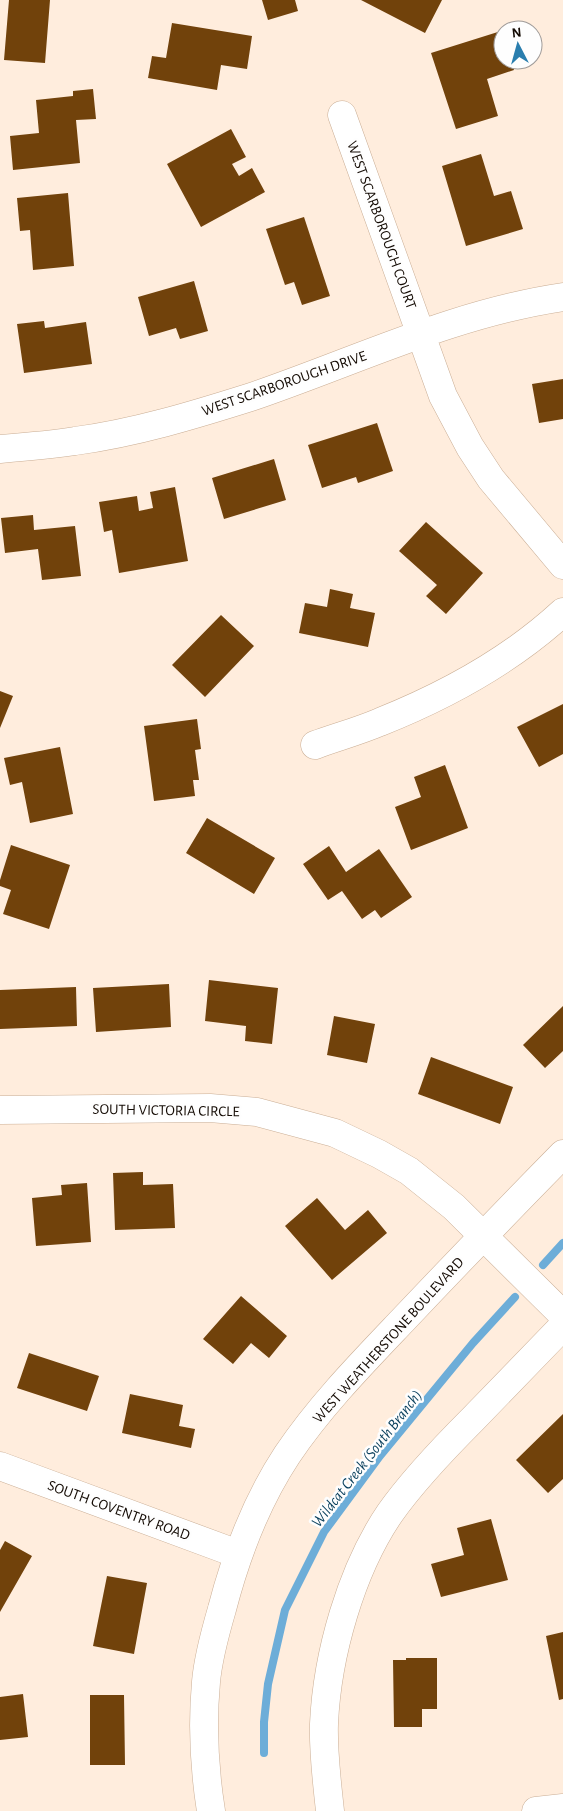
<svg xmlns="http://www.w3.org/2000/svg" width="563" height="1811" font-family="'Alegreya Sans',sans-serif">
	<rect width="100%" height="100%" fill="#ffeddd"/>
	<g fill="none" stroke-linecap="round" stroke-linejoin="round">
		<path stroke="#6dadd8" stroke-width="8" d="M 543,1265 L 563,1243
			M 264,1753 L 264,1722 L 268,1684 L 285,1610 L 324,1532 L 380,1456 L 473,1343 L 515,1297"/>
	</g>
	<path fill="#71420b" d="M 9,0 L 50,0 L 45,63 L 4,60 Z
		M 262,0 L 295,0 L 298,11 L 268,20 Z
		M 361,0 L 442,0 L 425,33 Z
		M 172,23 L 252,36 L 247,69 L 221,65 L 217,90 L 148,78 L 152,56 L 166,58 Z
		M 501,31 L 503,37 L 503,60 L 511,60 L 514,70 L 487,79 L 498,116 L 456,129 L 431,53 Z
		M 93,89 L 96,119 L 76,120 L 80,163 L 13,170 L 10,136 L 39,133 L 36,100 L 73,96 L 73,91 Z
		M 231,129 L 246,157 L 232,164 L 239,176 L 252,168 L 265,192 L 201,227 L 167,164 Z
		M 481,154 L 494,196 L 511,191 L 523,229 L 466,246 L 442,166 Z
		M 68,193 L 74,266 L 33,270 L 30,230 L 20,231 L 17,198 Z
		M 304,217 L 330,296 L 302,305 L 294,282 L 285,285 L 266,229 Z
		M 194,281 L 208,331 L 180,339 L 176,328 L 149,336 L 138,297 Z
		M 44,321 L 45,328 L 86,322 L 92,364 L 24,373 L 17,324 Z
		M 563,379 L 563,419 L 539,423 L 532,384 Z
		M 377,423 L 393,471 L 358,483 L 356,477 L 322,488 L 308,445 Z
		M 274,459 L 286,500 L 224,519 L 212,478 Z
		M 175,487 L 188,561 L 119,573 L 112,530 L 104,532 L 99,502 L 137,496 L 139,511 L 153,508 L 150,492 Z
		M 33,515 L 34,530 L 75,526 L 81,576 L 42,580 L 38,549 L 5,553 L 1,518 Z
		M 426,522 L 483,573 L 446,614 L 426,596 L 437,585 L 399,551 Z
		M 330,589 L 353,594 L 350,608 L 375,613 L 368,647 L 299,633 L 305,603 L 327,607 Z
		M 221,615 L 254,646 L 205,697 L 172,665 Z
		M 0,691 L 13,696 L 0,728 Z
		M 563,704 L 563,754 L 539,767 L 517,727 Z
		M 197,719 L 201,749 L 195,750 L 199,780 L 193,780 L 195,796 L 154,801 L 144,726 Z
		M 60,747 L 73,814 L 30,823 L 22,782 L 10,785 L 4,758 Z
		M 445,765 L 468,828 L 411,850 L 395,807 L 421,797 L 414,777 Z
		M 207,818 L 275,858 L 254,894 L 186,853 Z
		M 11,845 L 70,865 L 49,929 L 3,914 L 11,890 L 0,886 L 0,880 Z
		M 329,846 L 346,872 L 379,849 L 412,897 L 381,918 L 375,910 L 362,919 L 342,891 L 328,900 L 303,864 Z
		M 209,980 L 278,988 L 272,1044 L 245,1041 L 246,1026 L 205,1021 Z
		M 169,984 L 171,1027 L 96,1032 L 93,988 Z
		M 76,987 L 77,1026 L 0,1029 L 0,990 Z
		M 563,1006 L 563,1051 L 545,1068 L 523,1045 Z
		M 334,1016 L 375,1024 L 367,1063 L 327,1055 Z
		M 431,1057 L 513,1087 L 500,1124 L 418,1094 Z
		M 143,1172 L 143,1185 L 173,1184 L 175,1228 L 115,1230 L 113,1173 Z
		M 87,1183 L 91,1242 L 36,1246 L 32,1198 L 62,1195 L 61,1185 Z
		M 317,1198 L 345,1230 L 368,1210 L 387,1233 L 332,1280 L 285,1226 Z
		M 241,1296 L 287,1336 L 269,1358 L 251,1343 L 233,1364 L 203,1339 Z
		M 29,1353 L 99,1376 L 87,1411 L 17,1388 Z
		M 130,1394 L 183,1405 L 179,1426 L 195,1429 L 191,1448 L 122,1433 Z
		M 563,1414 L 563,1479 L 548,1493 L 516,1460 Z
		M 491,1519 L 508,1580 L 441,1597 L 431,1564 L 464,1555 L 457,1528 Z
		M 5,1541 L 32,1556 L 0,1612 L 0,1550 Z
		M 107,1576 L 147,1583 L 134,1654 L 93,1646 Z
		M 563,1632 L 563,1699 L 559,1700 L 546,1636 Z
		M 406,1658 L 437,1658 L 437,1709 L 422,1709 L 422,1727 L 394,1727 L 393,1660 L 406,1660 Z
		M 23,1694 L 28,1737 L 0,1740 L 0,1697 Z
		M 90,1695 L 124,1695 L 125,1765 L 90,1765 Z"/>
	<g fill="none" stroke-linecap="round" stroke-linejoin="round">
		<defs>
			<path id="street" d="M 342,115 L 443,396 L 470,447 L 491,479 L 563,565
				M 0,449 C 25,447 50,445 75,441 C 135,433 194,415 251,397 C 354,362 454,313 563,297
				M 315,745 C 337,737 359,731 380,722 C 445,696 511,660 563,612
				M 0,1110 L 210,1108 L 257,1112 L 335,1133 L 379,1154 L 409,1171 L 454,1207 L 563,1315
				M 0,1466 L 238,1554
				M 211,1811 C 204,1767 202,1726 206,1682 C 208,1658 215,1633 222,1609 C 236,1555 256,1502 287,1455 C 320,1406 362,1363 402,1321 C 455,1265 509,1209 563,1154
				M 330,1811 C 327,1782 323,1753 324,1724 C 327,1655 351,1570 390,1513 C 414,1479 444,1448 473,1419 C 503,1388 533,1357 563,1326"/>
			<path id="secondary" d="M 536,1811 L 563,1808"/>
		</defs>
		<use href="#street" stroke="#caae95" stroke-width="29"/>
		<use href="#secondary" stroke="#caae95" stroke-width="29"/>
		<use href="#street" stroke="#fff" stroke-width="28"/>
		<use href="#secondary" stroke="#fff" stroke-width="28"/>
	</g>
	<g text-anchor="middle" stroke-width="5" stroke-linejoin="round" paint-order="stroke">
		<g font-size="15" fill="#130a03" stroke="#fefefe">
			<text transform="translate(382 225) rotate(70)" y="5">WEST SCARBOROUGH COURT</text>
			<text transform="translate(284 383) rotate(-19)" y="5">WEST SCARBOROUGH DRIVE</text>
			<text transform="translate(166 1110) rotate(1)" y="5">SOUTH VICTORIA CIRCLE</text>
			<text transform="translate(388 1340) rotate(-48)" y="5">WEST WEATHERSTONE BOULEVARD</text>
			<text transform="translate(119 1510) rotate(20)" y="5">SOUTH COVENTRY ROAD</text>
		</g>
		<g font-size="16" font-style="italic" fill="#093f5c" stroke="#fefefe">
			<text transform="translate(366 1458) rotate(-52)" y="6">Wildcat Creek (South Branch)</text>
		</g>
	</g>
	<g transform="translate(518 45) rotate(354)"><circle r="24" fill="#fefefe" stroke="#a09c9a"/>
	<path d="M0-4L9 19L0 12L-9 19Z" fill="#2a7eae"/>
	<text y="-8" font-size="14" font-weight="bold" text-anchor="middle" fill="#130a03">N</text>
	</g>
</svg>
